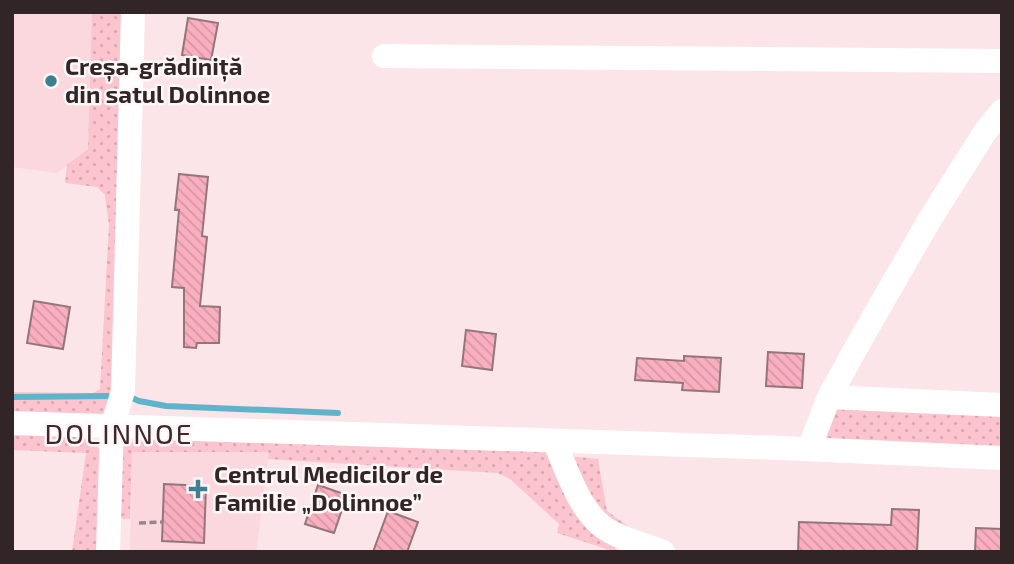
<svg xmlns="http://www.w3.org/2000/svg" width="1014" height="564" font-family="'Exo 2',sans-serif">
	<defs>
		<pattern id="grass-dots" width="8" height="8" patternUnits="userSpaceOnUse" patternTransform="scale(1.75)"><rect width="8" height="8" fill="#fbc4cf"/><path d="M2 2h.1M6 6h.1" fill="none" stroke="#d8a8b2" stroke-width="1.8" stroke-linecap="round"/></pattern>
		<pattern id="building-back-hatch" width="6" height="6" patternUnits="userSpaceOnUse" patternTransform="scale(1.75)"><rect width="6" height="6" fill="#f9afbf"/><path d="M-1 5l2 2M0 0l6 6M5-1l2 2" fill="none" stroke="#d696a4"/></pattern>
	</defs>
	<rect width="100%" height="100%" fill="#fbe5e9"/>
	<path fill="#fbd7de" d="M 12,12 L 92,12 L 88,149 L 57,173 L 12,167 Z
		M 132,452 L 269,452 L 256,552 L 130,552 Z"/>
	<path fill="url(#grass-dots)" d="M 92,12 L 127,12 L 115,389 L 109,406 L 101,416 L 12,412 L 12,392 L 93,393 L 100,389 L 109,225 L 105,195 L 97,187 L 65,183 L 67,165 L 88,149 Z
		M 834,405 L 1002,413 L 1002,448 L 821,440 Z
		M 12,434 L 79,436 L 96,444 L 100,451 L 101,552 L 72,552 L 86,453 L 12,450 Z
		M 169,437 L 540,448 L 552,456 L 614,541 L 616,552 L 557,533 L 559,524 L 510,479 L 498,473 L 268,459 L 269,452 L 132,452 L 130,519 L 116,518 L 120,444 Z
		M 568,456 L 598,459 L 607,511 L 629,527 L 599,515 Z"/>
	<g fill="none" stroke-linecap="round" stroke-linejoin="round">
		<path stroke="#5fb3cb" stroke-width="6" d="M 14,397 L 108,396
			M 132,398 L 139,401 L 166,406 L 338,413"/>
	</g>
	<path fill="url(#building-back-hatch)" stroke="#95757b" stroke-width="2" d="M 188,18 L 218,23 L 211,60 L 182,55 Z
		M 179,174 L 208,177 L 202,236 L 207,237 L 200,306 L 220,307 L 219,343 L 197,343 L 196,348 L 184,347 L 184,288 L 172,287 L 179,210 L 175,210 Z
		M 34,301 L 70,307 L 63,349 L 27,343 Z
		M 466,330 L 496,334 L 492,370 L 462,366 Z
		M 768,352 L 804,354 L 802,388 L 766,386 Z
		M 684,356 L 721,358 L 719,392 L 682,390 L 683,383 L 635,380 L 637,358 L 684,361 Z
		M 164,484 L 206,486 L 204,543 L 162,541 Z
		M 318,485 L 347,495 L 334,533 L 305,524 Z
		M 892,509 L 919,510 L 917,552 L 798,552 L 799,522 L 891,525 Z
		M 388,511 L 418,522 L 407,552 L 373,552 Z
		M 976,528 L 1002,529 L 1002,552 L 975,552 Z"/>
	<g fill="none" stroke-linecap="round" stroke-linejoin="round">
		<path stroke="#978689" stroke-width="3.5" stroke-dasharray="7 3.5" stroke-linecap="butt" d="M 139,523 L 163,522"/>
		<path stroke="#fff" stroke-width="24" d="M 384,56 L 1002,61
			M 829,397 L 1002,405
			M 12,423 L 782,448 L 1002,458
			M 554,441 C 568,471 580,516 611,532 C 627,541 646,545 663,552
			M 809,449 L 829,397 L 857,346 L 930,219 L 985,132 L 1002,111
			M 108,552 L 112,427 L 123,391 L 133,12"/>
	</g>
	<g fill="#3e8092" stroke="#fef7f8" stroke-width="2.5">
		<circle cx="51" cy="81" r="7"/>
		<path d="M194.5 478.5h7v7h7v7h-7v7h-7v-7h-7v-7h7z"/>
	</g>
	<g text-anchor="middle" stroke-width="5" stroke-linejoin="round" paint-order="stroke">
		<g font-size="24" font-weight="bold" fill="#322528" stroke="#fef7f8" text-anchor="start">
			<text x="65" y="75">Creșa-grădiniță<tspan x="65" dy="28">din satul Dolinnoe</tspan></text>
			<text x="214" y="483">Centrul Medicilor de<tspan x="214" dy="28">Familie „Dolinnoe”</tspan></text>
		</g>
		<g font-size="28" letter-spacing="2" fill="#41272d" stroke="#fef7f8">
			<text x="119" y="444">DOLINNOE</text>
		</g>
	</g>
	<rect width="1014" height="564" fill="none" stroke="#322528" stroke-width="28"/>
</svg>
